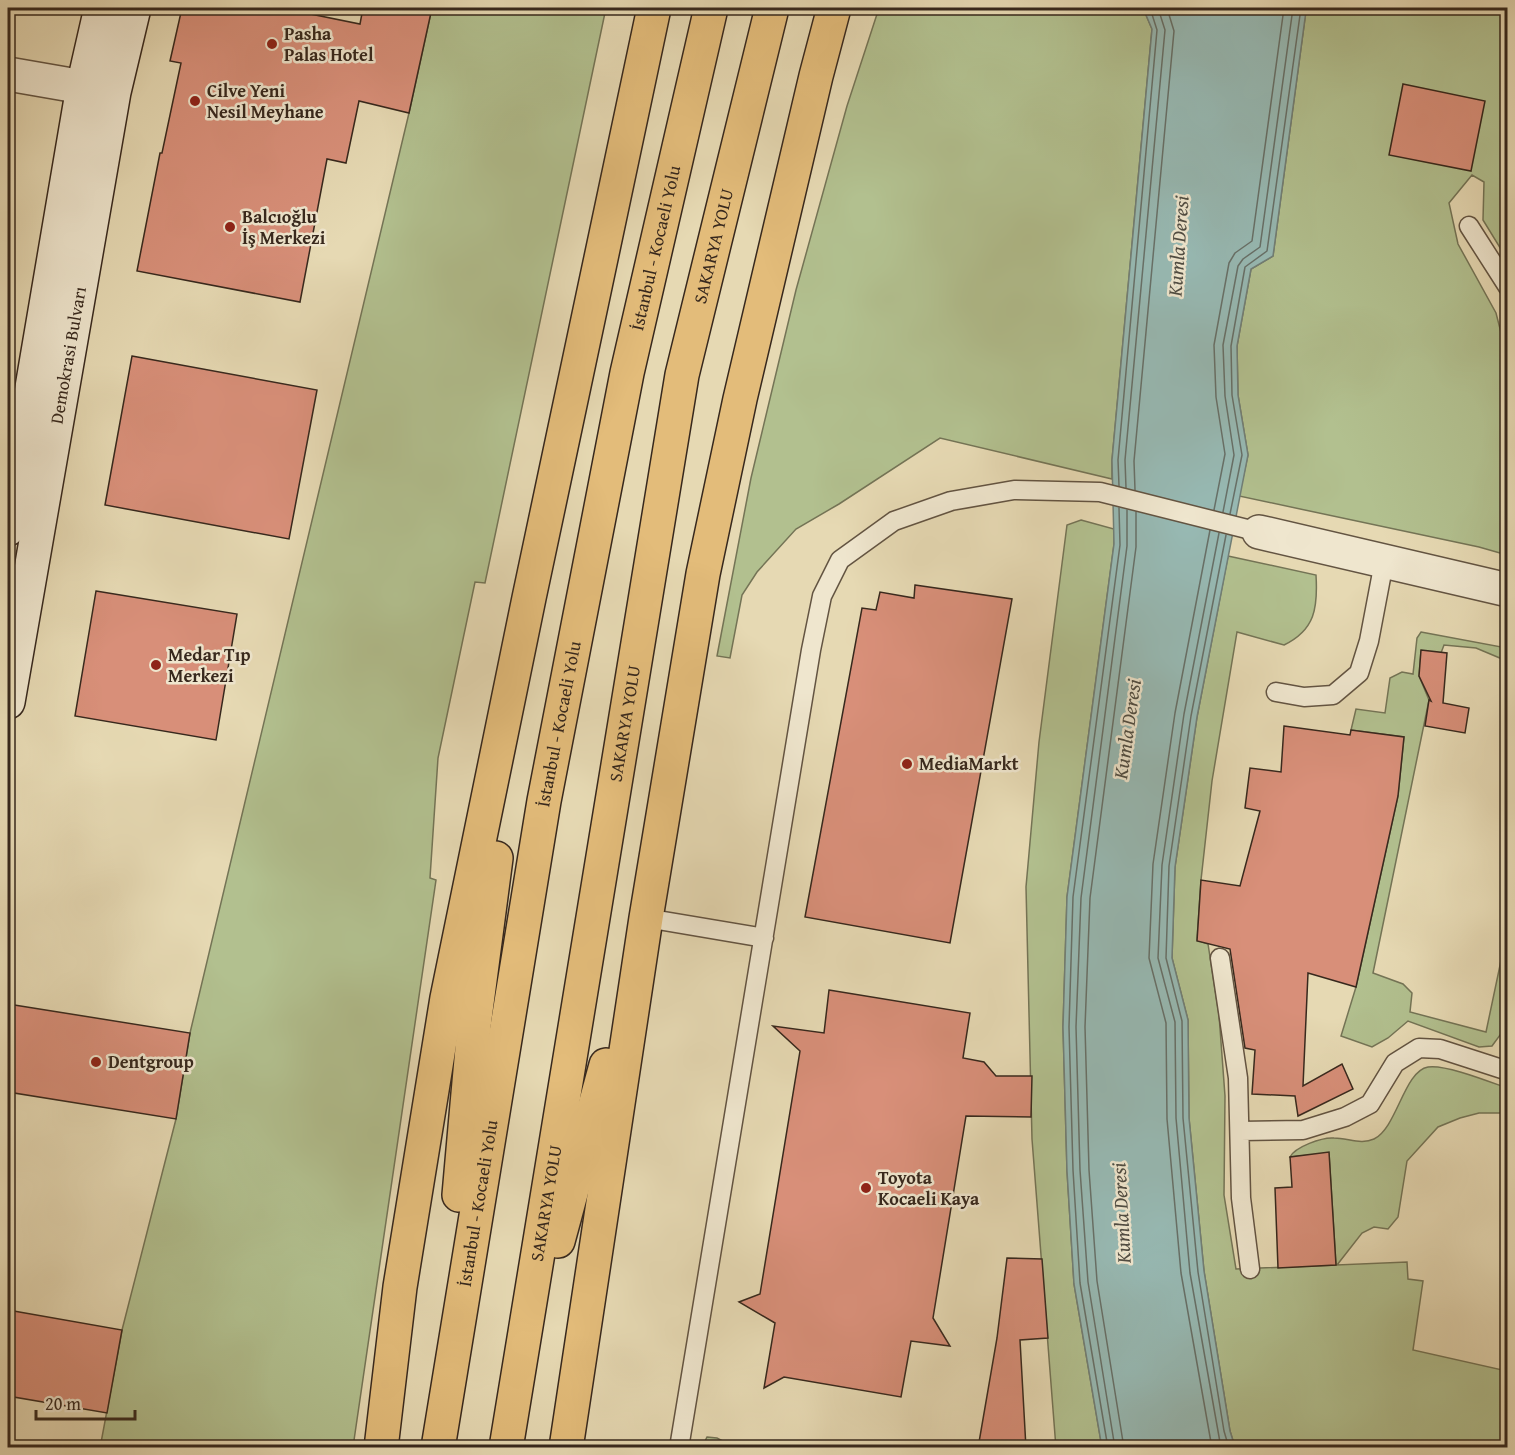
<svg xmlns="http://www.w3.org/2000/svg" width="1515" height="1455" font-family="'Gentium Book Plus',serif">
	<rect width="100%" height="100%" fill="#e6d9b3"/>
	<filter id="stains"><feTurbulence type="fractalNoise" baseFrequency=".00333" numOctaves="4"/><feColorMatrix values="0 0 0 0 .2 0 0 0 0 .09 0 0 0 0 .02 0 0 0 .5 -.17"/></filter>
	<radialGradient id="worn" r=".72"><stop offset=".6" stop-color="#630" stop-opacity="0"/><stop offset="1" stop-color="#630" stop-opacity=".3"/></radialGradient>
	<path fill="#b2c08f" stroke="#747456" stroke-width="1.5" d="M 432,8 L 606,8 L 485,583 L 475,582 L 438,758 L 430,878 L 436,880 L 353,1447 L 100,1448 L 122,1330 L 176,1119 L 190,1033 L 409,113 Z
		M 879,8 L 1143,8 L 1152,29 L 1112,460 L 1112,479 L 940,438 L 839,504 L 796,529 L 757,572 L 742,595 L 730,658 L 717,656 L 751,478 L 796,290 L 847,106 Z
		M 1308,8 L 1507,8 L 1507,259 L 1483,220 L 1484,182 L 1472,175 L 1449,203 L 1458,244 L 1496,313 L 1507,356 L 1507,555 L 1479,547 L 1239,496 L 1248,455 L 1238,395 L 1237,346 L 1251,269 L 1273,256 L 1306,11 Z
		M 1081,520 L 1114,529 L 1114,544 L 1067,897 L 1063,1027 L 1067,1171 L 1074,1284 L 1102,1447 L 1056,1448 L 1032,1139 L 1026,887 L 1039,742 L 1067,525 Z
		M 1228,556 L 1316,575 C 1318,608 1315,630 1284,645 L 1237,632 L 1212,781 L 1201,880 L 1197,940 L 1208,944 L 1219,1015 L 1225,1096 L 1224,1195 L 1236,1269 L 1336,1265 L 1329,1153 L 1290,1157 C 1295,1147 1322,1137 1334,1138 C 1348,1138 1361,1145 1374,1139 C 1397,1128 1404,1071 1428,1067 C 1445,1064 1490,1082 1507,1088 L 1507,1113 L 1479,1113 L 1460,1118 L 1438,1127 L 1407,1161 L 1398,1217 L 1388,1229 L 1374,1227 L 1362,1233 L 1337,1265 L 1407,1262 L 1408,1279 L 1423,1281 L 1413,1350 L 1507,1371 L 1507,1447 L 1235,1447 L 1230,1431 L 1204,1271 L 1189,1118 L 1188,1020 L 1172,958 L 1175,867 L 1197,717 Z
		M 1421,632 L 1507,648 L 1507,661 L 1476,648 L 1444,645 L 1441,653 L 1421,651 L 1419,676 L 1429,700 L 1373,973 L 1403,984 L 1412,993 L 1410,1012 L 1486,1032 L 1507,932 L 1507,987 L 1501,1016 L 1507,1018 L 1507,1037 L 1500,1035 L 1492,1046 L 1479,1047 L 1408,1021 L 1388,1038 L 1372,1047 L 1341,1036 L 1356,987 L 1398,796 L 1404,737 L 1351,730 L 1356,709 L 1385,713 L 1390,678 L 1402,672 L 1413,674 L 1417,638 Z
		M 707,1437 L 717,1438 L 734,1447 L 702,1447 Z"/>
	<path fill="#97b9b3" stroke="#717f77" stroke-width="1.5" d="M 1143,8 L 1308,8 L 1306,11 L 1273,256 L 1251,269 L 1237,346 L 1238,395 L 1248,455 L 1197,717 L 1175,867 L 1172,958 L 1188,1020 L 1189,1118 L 1204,1271 L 1230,1431 L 1235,1447 L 1102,1448 L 1074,1284 L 1067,1171 L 1063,1027 L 1067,897 L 1114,544 L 1112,460 L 1152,29 Z"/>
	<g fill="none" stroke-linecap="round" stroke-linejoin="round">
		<path stroke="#677068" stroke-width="1.5" d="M 1119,486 L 1118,460 L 1157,30 L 1150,8
			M 1126,488 L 1125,460 L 1165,30 L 1158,8
			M 1135,490 L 1134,461 L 1174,31 L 1167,8
			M 1214,510 L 1225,454 L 1216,397 L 1214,345 L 1229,263 L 1235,253 L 1252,241 L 1284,8
			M 1223,512 L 1234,455 L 1225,396 L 1223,345 L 1238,266 L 1243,259 L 1260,247 L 1293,8
			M 1230,514 L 1242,455 L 1232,395 L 1231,346 L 1245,267 L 1267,251 L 1301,8
			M 1210,530 L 1175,713 L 1153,864 L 1149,958 L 1166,1023 L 1167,1119 L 1181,1273 L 1212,1448
			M 1219,533 L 1184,714 L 1162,865 L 1158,958 L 1175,1022 L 1176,1118 L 1190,1273 L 1221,1448
			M 1226,535 L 1191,716 L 1169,866 L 1166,958 L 1182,1021 L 1183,1118 L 1198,1272 L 1224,1431 L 1229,1448
			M 1108,1448 L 1080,1283 L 1073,1170 L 1069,1027 L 1073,897 L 1120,545 L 1119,508
			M 1115,1448 L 1088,1282 L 1080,1170 L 1076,1027 L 1081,898 L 1127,546 L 1127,510
			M 1124,1448 L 1097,1281 L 1089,1170 L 1085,1027 L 1090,898 L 1136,547 L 1136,512"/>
	</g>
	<path fill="#d88f79" stroke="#37281d" stroke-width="1.5" d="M 182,8 L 281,8 L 360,24 L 363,8 L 432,8 L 409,113 L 359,101 L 346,163 L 327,159 L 300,302 L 137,271 L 160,153 L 162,153 L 181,63 L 170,61 Z
		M 1403,84 L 1485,101 L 1471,171 L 1389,155 Z
		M 132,356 L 317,390 L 289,539 L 105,505 Z
		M 915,585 L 1012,599 L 950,943 L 805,917 L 862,608 L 876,610 L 880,592 L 914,598 Z
		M 96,591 L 237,614 L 216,740 L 75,716 Z
		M 1421,650 L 1447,653 L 1443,703 L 1469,708 L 1465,733 L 1425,726 L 1429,700 L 1431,701 L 1419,676 Z
		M 1284,726 L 1350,735 L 1351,730 L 1404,737 L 1398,796 L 1356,987 L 1308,973 L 1303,1086 L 1342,1064 L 1353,1089 L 1298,1116 L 1295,1096 L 1252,1094 L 1255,1050 L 1245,1048 L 1230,949 L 1197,941 L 1201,880 L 1240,886 L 1260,811 L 1245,808 L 1250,768 L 1281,772 Z
		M 829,990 L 970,1013 L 963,1058 L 984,1062 L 996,1076 L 1032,1076 L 1031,1117 L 966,1116 L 933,1318 L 950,1346 L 911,1341 L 901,1397 L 784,1377 L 764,1388 L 775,1323 L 739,1302 L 760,1294 L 800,1051 L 773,1026 L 824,1033 Z
		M 8,1004 L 190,1033 L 176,1119 L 8,1092 Z
		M 1329,1152 L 1336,1265 L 1278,1268 L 1275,1188 L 1292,1187 L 1290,1157 Z
		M 1007,1258 L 1042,1259 L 1048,1338 L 1020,1340 L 1026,1448 L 978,1448 L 997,1338 Z
		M 8,1310 L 122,1330 L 107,1413 L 8,1396 Z"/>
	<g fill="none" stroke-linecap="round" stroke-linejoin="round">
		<defs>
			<path id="lane" d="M 1469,226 L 1508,287
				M 1276,692 L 1304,697 L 1333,695 L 1359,673 L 1369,641 L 1384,562
				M 646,918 L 764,938
				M 1220,958 L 1238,1078 L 1241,1198 L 1250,1269
				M 1241,1131 L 1303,1130 L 1345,1117 L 1370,1104 L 1395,1063 L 1419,1048 L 1440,1049 L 1508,1071
				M 679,1448 L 811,650 L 822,596 L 840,560 L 894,521 L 951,501 L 1014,490 L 1100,492 L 1259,532"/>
			<path id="street" d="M 8,74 L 83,87
				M 1259,532 L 1508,590"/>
			<g id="secondary">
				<path d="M 8,529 L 83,87 L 101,8"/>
				<path id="s1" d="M 8,702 L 114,92 L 134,8"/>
			</g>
			<g id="highway">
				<path d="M 459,1195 L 474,1026 L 496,858"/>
				<path d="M 558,1241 L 606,1065"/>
				<path d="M 381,1448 L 400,1287 L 447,998 L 529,598 L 654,8"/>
				<path id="s2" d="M 438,1448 L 544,801 L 627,373 L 711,8"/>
				<path id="s3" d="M 506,1448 L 682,375 L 772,8"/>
				<path d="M 566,1448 L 646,918 L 703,574 L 740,399 L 816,76 L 834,8"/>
			</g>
		</defs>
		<use href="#lane" stroke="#635442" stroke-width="21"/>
		<use href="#street" stroke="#635442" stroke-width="36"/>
		<use href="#secondary" stroke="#37281d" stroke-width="36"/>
		<use href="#highway" stroke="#37281d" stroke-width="36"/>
		<use href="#lane" stroke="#efe6ce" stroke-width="18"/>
		<use href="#street" stroke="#efe6ce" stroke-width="33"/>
		<use href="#secondary" stroke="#efe6ce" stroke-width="33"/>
		<use href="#highway" stroke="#e3bc7a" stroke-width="33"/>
	</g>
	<g fill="#8f2418" stroke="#efe6ce" stroke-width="2">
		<circle cx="272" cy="44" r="6"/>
		<circle cx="195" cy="101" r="6"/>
		<circle cx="230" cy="227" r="6"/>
		<circle cx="156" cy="665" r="6"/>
		<circle cx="907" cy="764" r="6"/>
		<circle cx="96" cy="1062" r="6"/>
		<circle cx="866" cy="1188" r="6"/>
	</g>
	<g text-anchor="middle" stroke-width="5" stroke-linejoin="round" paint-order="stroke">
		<g font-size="18" font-weight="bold" fill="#37281d" stroke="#efe6ce" text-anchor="start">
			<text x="284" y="40">Pasha<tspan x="284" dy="21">Palas Hotel</tspan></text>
			<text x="207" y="97">Cilve Yeni<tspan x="207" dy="21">Nesil Meyhane</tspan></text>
			<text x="242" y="223">Balcıoğlu<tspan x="242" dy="21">İş Merkezi</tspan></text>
			<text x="168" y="661">Medar Tıp<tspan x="168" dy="21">Merkezi</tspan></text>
			<text x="919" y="770">MediaMarkt</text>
			<text x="108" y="1068">Dentgroup</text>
			<text x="878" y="1184">Toyota<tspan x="878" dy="21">Kocaeli Kaya</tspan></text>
		</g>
		<g font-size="18" fill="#37281d" stroke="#efe6ce">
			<text dy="6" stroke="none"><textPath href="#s3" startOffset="1220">SAKARYA YOLU</textPath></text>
			<text dy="6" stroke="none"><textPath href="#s2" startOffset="1220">İstanbul - Kocaeli Yolu</textPath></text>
			<text dy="6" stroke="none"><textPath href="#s1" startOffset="352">Demokrasi Bulvarı</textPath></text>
			<text dy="6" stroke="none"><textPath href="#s2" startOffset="734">İstanbul - Kocaeli Yolu</textPath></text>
			<text dy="6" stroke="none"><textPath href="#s3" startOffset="734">SAKARYA YOLU</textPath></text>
			<text dy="6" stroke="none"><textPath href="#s2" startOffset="248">İstanbul - Kocaeli Yolu</textPath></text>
			<text dy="6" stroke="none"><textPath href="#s3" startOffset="248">SAKARYA YOLU</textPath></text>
		</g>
		<g font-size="20" font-style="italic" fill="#4f4c42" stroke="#efe6ce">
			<text transform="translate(1178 246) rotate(-86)" y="7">Kumla Deresi</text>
			<text transform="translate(1127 729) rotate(-82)" y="7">Kumla Deresi</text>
			<text transform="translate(1121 1213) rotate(-93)" y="7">Kumla Deresi</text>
		</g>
	</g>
	<rect width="1515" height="1455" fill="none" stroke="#e6d9b3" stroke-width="30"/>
	<rect x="9" y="9" width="1497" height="1437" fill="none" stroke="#37281d" stroke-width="3"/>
	<rect x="15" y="15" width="1485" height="1425" fill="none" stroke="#37281d" stroke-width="1.5"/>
	<path d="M36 1410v9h99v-9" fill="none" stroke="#37281d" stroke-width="3"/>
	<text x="45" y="1410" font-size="18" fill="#37281d" stroke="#efe6ce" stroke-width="4.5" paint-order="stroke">20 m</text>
	<rect width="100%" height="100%" filter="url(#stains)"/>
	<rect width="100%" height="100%" fill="url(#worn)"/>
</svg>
